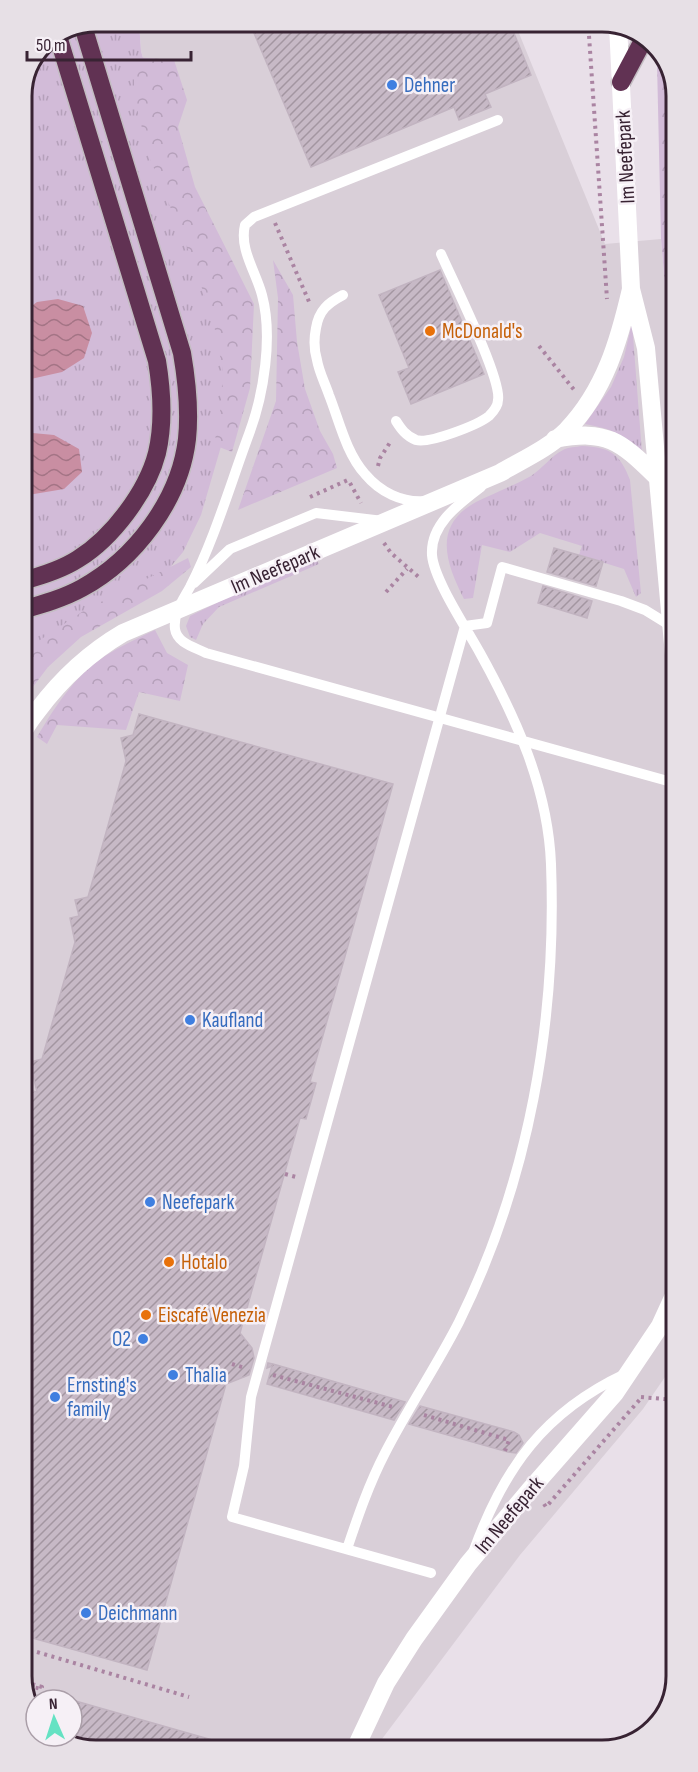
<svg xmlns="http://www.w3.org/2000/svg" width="698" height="1772" font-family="'Sofia Sans Condensed',sans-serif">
	<defs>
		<pattern id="grass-tufts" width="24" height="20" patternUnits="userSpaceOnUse" patternTransform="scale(1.5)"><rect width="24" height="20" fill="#d2bbd8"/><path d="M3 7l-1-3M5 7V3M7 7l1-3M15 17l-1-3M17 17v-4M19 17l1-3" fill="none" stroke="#b5a0ba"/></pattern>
		<pattern id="forest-crowns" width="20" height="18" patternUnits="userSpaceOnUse" patternTransform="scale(1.5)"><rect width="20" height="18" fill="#d2bbd8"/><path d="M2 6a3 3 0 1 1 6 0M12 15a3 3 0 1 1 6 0" fill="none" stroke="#b5a0ba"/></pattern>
		<pattern id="water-waves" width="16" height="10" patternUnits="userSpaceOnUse" patternTransform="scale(1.5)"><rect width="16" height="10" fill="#c98ea2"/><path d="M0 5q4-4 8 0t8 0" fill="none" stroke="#a47485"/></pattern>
		<pattern id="building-hatch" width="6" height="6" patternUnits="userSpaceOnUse" patternTransform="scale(1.5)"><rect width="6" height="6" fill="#c7b9c6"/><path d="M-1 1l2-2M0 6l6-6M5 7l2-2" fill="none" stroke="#a396a1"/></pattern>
	</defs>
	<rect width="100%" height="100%" fill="#e9e0e9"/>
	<path fill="#d9cfd8" d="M 139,21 L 514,21 L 605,244 L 661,239 L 674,391 L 676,1361 L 643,1409 L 520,1555 L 382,1739 L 377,1749 L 90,1751 L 51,1736 L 72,1736 L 72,1700 L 36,1700 L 36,1716 L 25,1700 L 23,687 L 210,288 L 141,51 Z"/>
	<path fill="url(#grass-tufts)" d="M 95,21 L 139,21 L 141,51 L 231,360 L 229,419 L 201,515 L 183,552 L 157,583 L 78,627 L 23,687 L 21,91 L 43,42 Z
		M 632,323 L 642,453 C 622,434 613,429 585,424 L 611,387 L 624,357 Z
		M 582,446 C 609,447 620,453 630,480 L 641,593 L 636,597 L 624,569 L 579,555 L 582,546 L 540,533 L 510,552 L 482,545 L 473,598 L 464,599 C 446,563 432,526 476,502 C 494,493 513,486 531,476 C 542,469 551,456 563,450 C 568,447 576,447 582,446 Z
		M 317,561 L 319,564 L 219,607 L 203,624 L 196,640 L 190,637 L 186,626 L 190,616 L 231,596 Z"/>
	<path fill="url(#forest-crowns)" d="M 662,56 L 673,72 L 674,391 L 661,239 L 657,63 Z
		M 134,57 L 174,60 L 187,100 L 178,127 L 195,187 L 254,304 L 250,388 L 232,452 L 214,445 L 220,413 L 223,371 L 213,320 L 190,254 L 150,159 L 134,97 Z
		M 273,260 L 293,295 L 297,342 L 305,389 L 320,431 L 333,454 L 337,468 L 238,510 L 276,401 L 278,298 Z
		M 188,558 L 191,567 L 162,591 L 81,637 L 48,667 L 23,700 L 22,652 L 85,610 Z
		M 155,630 L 167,653 L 188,665 L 180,701 L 139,692 L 126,730 L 57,725 L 47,744 L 37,737 C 55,707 75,675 105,656 C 121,646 138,638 155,630 Z"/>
	<path fill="url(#water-waves)" d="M 58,299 L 83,306 L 92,333 L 84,358 L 62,372 L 22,381 L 22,313 L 37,302 Z
		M 22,432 L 54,435 L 79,449 L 82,472 L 64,489 L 22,496 Z"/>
	<path fill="url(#building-hatch)" stroke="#c2b4c1" stroke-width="1.5" d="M 262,21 L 509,21 L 531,75 L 485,94 L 491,107 L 459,120 L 454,107 L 311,167 L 251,26 Z
		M 440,270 L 484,374 L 411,404 L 398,372 L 409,368 L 379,295 Z
		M 554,548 L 603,562 L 596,586 L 547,572 Z
		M 543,586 L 592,601 L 587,618 L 538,603 Z
		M 139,714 L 393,784 L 310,1082 L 316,1083 L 306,1119 L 300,1118 L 240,1333 L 252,1348 L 254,1358 L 249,1375 L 226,1384 L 147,1670 L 25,1636 L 23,1089 L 37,1092 L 30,1062 L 42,1059 L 75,942 L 70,918 L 79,916 L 75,900 L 88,897 L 126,761 L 121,738 L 133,735 Z
		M 268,1363 L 273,1364 L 405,1402 L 394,1420 L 267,1384 L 272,1366 L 267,1368 Z
		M 420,1406 L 514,1432 L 519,1435 L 523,1443 L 516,1453 L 508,1452 L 409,1424 Z
		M 72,1700 L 230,1745 L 229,1750 L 90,1751 L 72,1744 Z"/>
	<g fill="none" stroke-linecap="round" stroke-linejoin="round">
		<defs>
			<path id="highway" d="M 621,82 L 646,35
				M 22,581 C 41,576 61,570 78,559 C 112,538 147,492 157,453 C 164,423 162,391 157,361 L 58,36
				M 22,610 C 43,604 64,598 82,588 C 135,559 180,500 187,439 C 190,410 187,382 182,353 L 83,26"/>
		</defs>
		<use href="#highway" stroke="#c3bdc2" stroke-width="21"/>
		<path stroke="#aa84a2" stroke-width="4" stroke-dasharray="3 4.5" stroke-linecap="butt" d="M 588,21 L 607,299
			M 275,223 L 310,304
			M 539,346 L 575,391
			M 378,466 L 380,458 L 391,441
			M 350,483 L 361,503
			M 310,497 L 350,479
			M 384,543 L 391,553 L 421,579
			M 386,592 L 407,569
			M 285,1174 L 296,1177
			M 232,1364 L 245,1368
			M 273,1375 L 393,1407
			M 641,1397 L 676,1400
			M 424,1415 L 509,1440 L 505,1451
			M 544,1504 L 546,1507 L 642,1397
			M 37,1652 L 189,1697
			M 25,1682 L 42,1687 L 41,1689 L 25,1685"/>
		<path stroke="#fff" stroke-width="10" d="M 498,120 L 254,217 L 245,225 C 239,249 256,272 262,295 C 273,336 264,394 249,434 C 230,485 215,538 190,587 C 183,600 173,613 175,629 C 177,643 194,647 206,653 L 675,783
			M 343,295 C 328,303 319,310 316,328 C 314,338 314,350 317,360 C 319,372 325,383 329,395 C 339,420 346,453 365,474 C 380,492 402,503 425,501
			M 396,421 C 401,429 406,436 416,440 C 429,444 478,425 489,416 C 493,412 498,405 498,400 C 502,379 452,279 441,254
			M 194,583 L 230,549 L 316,513 L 383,521
			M 465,626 L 487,623 L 502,567 L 621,601 L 645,610 L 671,626
			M 347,1549 C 358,1516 369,1484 385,1453 C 408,1408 436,1367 459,1322 C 529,1180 557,1021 551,864 C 548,788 516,718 480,653 C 467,629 434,580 432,555 C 430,524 460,503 481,487
			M 474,1550 C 504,1468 544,1412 625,1374
			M 431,1573 L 232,1517 L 244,1466 L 251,1397 L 465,626"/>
		<path stroke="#fff" stroke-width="18" d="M 618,25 L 631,289 L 646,348 L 675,666
			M 555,439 C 607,429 620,441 656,476
			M 23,733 C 26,725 33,717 38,710 C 62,678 89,653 123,633 L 500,473 C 522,460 549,448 567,430 C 605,390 619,341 631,289
			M 355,1749 L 386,1683 L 414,1639 L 468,1564 L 529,1491 L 615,1393 L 660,1326 L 676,1291"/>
		<use href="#highway" stroke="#613253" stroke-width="18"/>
	</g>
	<g fill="#3f7fe0" stroke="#f6f0f6" stroke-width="2">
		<circle cx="392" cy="85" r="6"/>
		<circle cx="190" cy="1020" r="6"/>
		<circle cx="150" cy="1202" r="6"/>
		<circle cx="143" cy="1339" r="6"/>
		<circle cx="173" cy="1375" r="6"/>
		<circle cx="55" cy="1397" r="6"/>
		<circle cx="86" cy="1613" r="6"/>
	</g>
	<g fill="#e8710a" stroke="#f6f0f6" stroke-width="2">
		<circle cx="430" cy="331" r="6"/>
		<circle cx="169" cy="1262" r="6"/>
		<circle cx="146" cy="1315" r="6"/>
	</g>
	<g text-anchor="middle" stroke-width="5" stroke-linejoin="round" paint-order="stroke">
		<g font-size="21" fill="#366cbe" stroke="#f6f0f6" text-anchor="start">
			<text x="404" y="92">Dehner</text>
			<text x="202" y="1027">Kaufland</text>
			<text x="162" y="1209">Neefepark</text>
			<text x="131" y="1346" text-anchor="end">O2</text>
			<text x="185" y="1382">Thalia</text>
			<text x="67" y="1392">Ernsting's<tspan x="67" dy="24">family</tspan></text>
			<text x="98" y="1620">Deichmann</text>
		</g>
		<g font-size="21" fill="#382333" stroke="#f6f0f6">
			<text transform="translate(625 157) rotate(-93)" y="7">Im Neefepark</text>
			<text transform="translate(275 569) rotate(-23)" y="7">Im Neefepark</text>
			<text transform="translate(509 1515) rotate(-50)" y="7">Im Neefepark</text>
		</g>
		<g font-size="21" fill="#c56008" stroke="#f6f0f6" text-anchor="start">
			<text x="442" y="338">McDonald's</text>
			<text x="181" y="1269">Hotalo</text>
			<text x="158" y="1322">Eiscafé Venezia</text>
		</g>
	</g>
	<path d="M0 0H698V1772H0ZM96 32H602A64 64 0 0 1 666 96V1676A64 64 0 0 1 602 1740H96A64 64 0 0 1 32 1676V96A64 64 0 0 1 96 32Z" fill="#e7e0e6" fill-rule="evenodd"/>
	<path fill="none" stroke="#382333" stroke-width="3" d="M96 32H602A64 64 0 0 1 666 96V1676A64 64 0 0 1 602 1740H96A64 64 0 0 1 32 1676V96A64 64 0 0 1 96 32Z"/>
	<g transform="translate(54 1718) rotate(357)"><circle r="28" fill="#f6f0f6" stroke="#aa9ea8" stroke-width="1.5"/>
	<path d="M0-4.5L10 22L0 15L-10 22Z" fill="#65e2c3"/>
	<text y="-9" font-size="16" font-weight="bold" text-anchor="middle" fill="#382333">N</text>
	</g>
	<path d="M27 51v9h164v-9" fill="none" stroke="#382333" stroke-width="3"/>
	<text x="36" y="51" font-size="18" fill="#382333" stroke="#f6f0f6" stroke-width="4.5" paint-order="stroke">50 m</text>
</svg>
